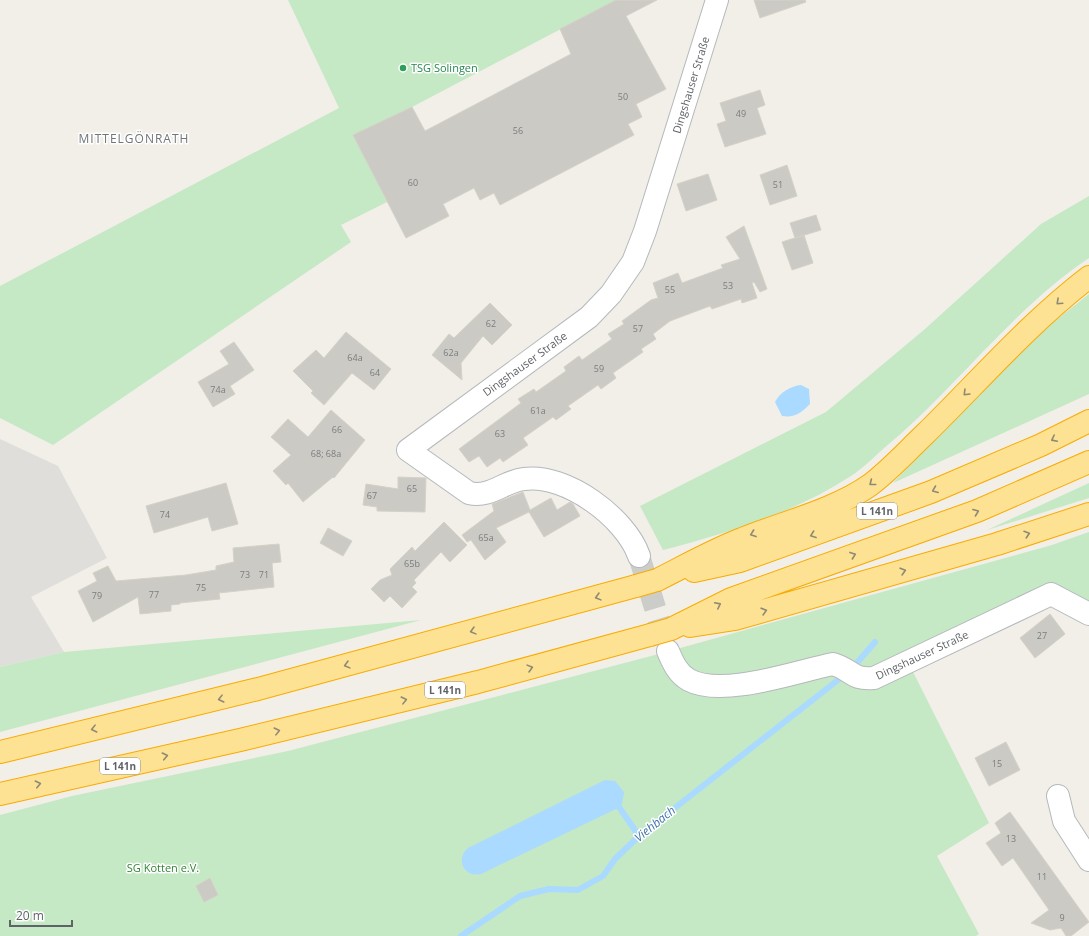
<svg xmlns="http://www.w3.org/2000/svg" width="1089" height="936" font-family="'Open Sans',sans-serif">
	<rect width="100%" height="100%" fill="#f1efe8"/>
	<path fill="#e0deda" d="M 0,439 L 58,466 L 107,558 L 31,597 L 64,652 L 0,667 Z"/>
	<path fill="#c5e8c5" d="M 288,0 L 616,0 L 412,107 L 354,135 L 387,202 L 341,225 L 351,242 L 53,445 L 0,418 L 0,286 L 339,108 Z
		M 1089,196 L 1089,258 C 1011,310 955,390 883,449 C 873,458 862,469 851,476 C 794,513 728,533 663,550 L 640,506 L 826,412 L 925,329 L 1041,224 Z
		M 1089,294 L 1089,394 L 893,483 L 1037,335 Z
		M 1089,483 L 1089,498 L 987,530 Z
		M 1089,532 L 1089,604 L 1052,584 L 905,656 L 989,823 L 937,856 L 979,934 L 976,936 L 0,936 L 0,815 L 72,796 L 288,751 L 655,655 L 1052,545 Z
		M 421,620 L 0,732 L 0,667 L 64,652 Z"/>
	<path fill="#aadaff" d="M 801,385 L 809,389 L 810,404 C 801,413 795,418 782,416 L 775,402 C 780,392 791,386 801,385 Z
		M 605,780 L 615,781 L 624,792 L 622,804 L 616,809 L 481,874 C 464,878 455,859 468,848 Z"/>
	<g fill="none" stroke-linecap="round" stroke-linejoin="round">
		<path stroke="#aadaff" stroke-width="6" d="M 856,664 L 875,642
			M 619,807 L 639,836
			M 461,936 L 520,896 L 549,889 L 578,890 L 603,876 L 615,859 L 639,836 L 838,680"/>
	</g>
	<path fill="#cccac5" stroke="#d6d1c6" d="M 616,0 L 657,0 L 626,16 L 666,89 L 636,104 L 642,117 L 628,124 L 634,135 L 500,205 L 494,193 L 480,200 L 474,188 L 443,204 L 449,216 L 406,238 L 353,135 L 412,107 L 425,131 L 571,54 L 560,29 Z
		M 754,0 L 805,0 L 806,2 L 760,18 Z
		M 760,90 L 765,105 L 757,108 L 766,134 L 725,147 L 717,124 L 726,121 L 720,103 Z
		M 787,165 L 797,196 L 770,205 L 760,175 Z
		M 708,174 L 717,200 L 686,211 L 677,184 Z
		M 816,215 L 821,230 L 795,238 L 790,223 Z
		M 744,226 L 767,289 L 760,292 L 754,282 L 752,283 L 757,298 L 742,303 L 741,299 L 712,309 L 710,306 L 670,321 L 653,334 L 656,339 L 641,349 L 643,352 L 613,373 L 616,378 L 601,389 L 598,385 L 568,406 L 571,409 L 556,420 L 553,417 L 523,438 L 528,445 L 503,462 L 500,458 L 487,467 L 479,456 L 469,462 L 459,449 L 521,403 L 518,399 L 534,389 L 536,392 L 566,371 L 564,367 L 579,356 L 582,360 L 612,339 L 608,334 L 624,324 L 622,321 L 651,300 L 658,298 L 653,283 L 678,273 L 682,283 L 723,268 L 721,265 L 740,259 L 726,237 Z
		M 804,235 L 813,263 L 792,270 L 782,242 Z
		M 490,303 L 512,325 L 492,345 L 483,336 L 461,363 L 462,380 L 432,355 L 449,334 L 454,338 Z
		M 346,332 L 391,369 L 374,390 L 352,373 L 324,405 L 311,393 L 313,391 L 293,371 L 316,350 L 324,358 Z
		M 234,342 L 254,370 L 230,386 L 235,394 L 213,407 L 198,382 L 229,364 L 220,351 Z
		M 331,410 L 365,440 L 334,478 L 333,477 L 303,502 L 288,483 L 286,485 L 273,471 L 291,455 L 271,437 L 288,419 L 308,437 Z
		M 398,477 L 426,478 L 425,512 L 377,511 L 377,507 L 363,505 L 366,484 L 398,489 Z
		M 226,483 L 238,524 L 212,531 L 208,517 L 154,533 L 146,506 Z
		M 523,492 L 530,510 L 551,498 L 557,510 L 570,502 L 573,504 L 580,516 L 544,537 L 529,512 L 496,528 L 506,542 L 485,560 L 471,540 L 467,542 L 462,535 L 494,511 L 492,504 Z
		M 444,522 L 467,545 L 450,562 L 441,552 L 414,580 L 416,583 L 412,587 L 417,592 L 402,608 L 390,596 L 384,602 L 371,589 L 380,580 L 392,575 L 390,569 L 412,547 L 415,551 Z
		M 328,528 L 352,541 L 343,556 L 320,543 Z
		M 279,544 L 281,562 L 272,563 L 274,587 L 219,593 L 220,599 L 180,603 L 180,604 L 171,605 L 171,611 L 140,614 L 138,597 L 93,622 L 78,591 L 97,581 L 93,573 L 108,566 L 116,581 L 186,575 L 216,570 L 216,566 L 234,562 L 233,548 Z
		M 1050,614 L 1065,634 L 1035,658 L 1020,638 Z
		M 1006,742 L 1020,770 L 989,786 L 975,758 Z
		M 1010,812 L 1089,922 L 1071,936 L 1066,936 L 1061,928 L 1050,930 L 1031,923 L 1049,910 L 1013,858 L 1002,866 L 986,843 L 1001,833 L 995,823 Z
		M 210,878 L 218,895 L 204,902 L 196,886 Z"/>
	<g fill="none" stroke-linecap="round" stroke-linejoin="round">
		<path stroke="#ccccc8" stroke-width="22" stroke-dasharray="22 11" stroke-linecap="butt" d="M 639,556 L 668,650"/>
		<defs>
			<path id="minor" d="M 639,556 C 626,518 566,473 524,479 C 504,481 491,498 469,493 L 408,450 L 589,317 L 611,294 L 633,262 L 645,231 L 717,0
				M 668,651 C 673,663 678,674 689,680 C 723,698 797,671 833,664 C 853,670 851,680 874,678 L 1051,594 L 1089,614
				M 1058,796 L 1064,821 L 1089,860"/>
			<path id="highway" d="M 694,571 L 740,561 L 931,492 L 1041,445 L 1089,421
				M 657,580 C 685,566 713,550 742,539 C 781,523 835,510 870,485 C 890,470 907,451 925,434 C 979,381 1029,323 1089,277
				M 690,626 L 735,619 L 997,544 L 1089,514
				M 671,629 L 731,599 L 977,511 L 1089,462
				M 0,752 L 258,689 L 636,586
				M 0,794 L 240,740 L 478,682 L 650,635"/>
		</defs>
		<use href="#minor" stroke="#b5b8bc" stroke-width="24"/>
		<use href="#highway" stroke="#f9ab00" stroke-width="24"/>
		<use href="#minor" stroke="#fff" stroke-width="22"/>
		<use href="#highway" stroke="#fde293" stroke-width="22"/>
		<defs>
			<path id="highway-bridge" d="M 636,586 L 657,580
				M 650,635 L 671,629"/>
		</defs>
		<use href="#highway-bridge" stroke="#f9ab00" stroke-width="24" stroke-linecap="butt"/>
		<use href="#highway-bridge" stroke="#fde293" stroke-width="22"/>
	</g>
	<defs><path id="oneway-chevron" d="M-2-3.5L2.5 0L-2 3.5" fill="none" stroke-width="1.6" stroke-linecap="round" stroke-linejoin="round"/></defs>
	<g stroke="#8e8975">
		<use href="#oneway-chevron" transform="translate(1059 302) rotate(137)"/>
		<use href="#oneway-chevron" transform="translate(966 393) rotate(135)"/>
		<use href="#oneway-chevron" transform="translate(1054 439) rotate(153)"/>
		<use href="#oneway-chevron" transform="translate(872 483) rotate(142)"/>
		<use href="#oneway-chevron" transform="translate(935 490) rotate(158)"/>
		<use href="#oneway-chevron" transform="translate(976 512) rotate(-21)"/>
		<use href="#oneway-chevron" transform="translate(753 534) rotate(160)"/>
		<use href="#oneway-chevron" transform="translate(1027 534) rotate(-18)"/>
		<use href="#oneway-chevron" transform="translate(813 535) rotate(160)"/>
		<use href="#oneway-chevron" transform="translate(853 555) rotate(-20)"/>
		<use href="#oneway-chevron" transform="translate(903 571) rotate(-16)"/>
		<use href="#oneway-chevron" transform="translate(598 597) rotate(165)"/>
		<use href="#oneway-chevron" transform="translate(718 605) rotate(-27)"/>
		<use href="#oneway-chevron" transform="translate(764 611) rotate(-16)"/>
		<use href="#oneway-chevron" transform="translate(473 631) rotate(165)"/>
		<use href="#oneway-chevron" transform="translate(347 665) rotate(165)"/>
		<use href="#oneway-chevron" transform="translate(530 668) rotate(-15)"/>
		<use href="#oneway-chevron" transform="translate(221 699) rotate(166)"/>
		<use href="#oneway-chevron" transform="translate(404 700) rotate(-14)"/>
		<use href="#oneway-chevron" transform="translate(94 729) rotate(166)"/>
		<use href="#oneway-chevron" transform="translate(277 731) rotate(-14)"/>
		<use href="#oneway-chevron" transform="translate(165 756) rotate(-12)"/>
		<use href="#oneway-chevron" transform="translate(38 784) rotate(-13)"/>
	</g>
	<circle fill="#2e9e5b" stroke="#fff" stroke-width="1.5" cx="403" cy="68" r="4"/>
	<g text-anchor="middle" stroke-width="3" stroke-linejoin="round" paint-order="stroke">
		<g font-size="9" fill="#7a7d7f">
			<text x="623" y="100">50</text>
			<text x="741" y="117">49</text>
			<text x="518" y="134">56</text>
			<text x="413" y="186">60</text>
			<text x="778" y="188">51</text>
			<text x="728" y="289">53</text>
			<text x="670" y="293">55</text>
			<text x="491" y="327">62</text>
			<text x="638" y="332">57</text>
			<text x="451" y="356">62a</text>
			<text x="355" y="361">64a</text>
			<text x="599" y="372">59</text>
			<text x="375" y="376">64</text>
			<text x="218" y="393">74a</text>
			<text x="538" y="414">61a</text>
			<text x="337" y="433">66</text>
			<text x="500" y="437">63</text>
			<text x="326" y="457">68; 68a</text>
			<text x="412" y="492">65</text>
			<text x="372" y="499">67</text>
			<text x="165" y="518">74</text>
			<text x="486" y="541">65a</text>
			<text x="412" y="567">65b</text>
			<text x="245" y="578">73</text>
			<text x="264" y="578">71</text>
			<text x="201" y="591">75</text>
			<text x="154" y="598">77</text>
			<text x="97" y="599">79</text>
			<text x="1042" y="639">27</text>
			<text x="997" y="767">15</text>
			<text x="1011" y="842">13</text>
			<text x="1042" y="880">11</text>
			<text x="1062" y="921">9</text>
		</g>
		<g fill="#fff" stroke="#8f9295" stroke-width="1">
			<rect x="857" y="503" width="40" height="16" rx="3"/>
			<rect x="425" y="682" width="40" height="16" rx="3"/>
			<rect x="100" y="758" width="40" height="16" rx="3"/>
		</g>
		<g font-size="10" font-weight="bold" fill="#5f6368">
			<text x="877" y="515">L 141n</text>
			<text x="445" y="694">L 141n</text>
			<text x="120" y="770">L 141n</text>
		</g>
		<g font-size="11" fill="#27864d" stroke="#fff" text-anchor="start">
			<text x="411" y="72">TSG Solingen</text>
		</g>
		<g font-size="11" fill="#5f6368" stroke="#fff">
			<text transform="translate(691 85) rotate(-73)" y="4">Dingshauser Straße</text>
			<text transform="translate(525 364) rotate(-36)" y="4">Dingshauser Straße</text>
			<text transform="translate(922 655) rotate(-25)" y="4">Dingshauser Straße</text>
		</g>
		<g font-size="11" fill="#348238" stroke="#fff">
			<text x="163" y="872">SG Kotten e.V.</text>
		</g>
		<g font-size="12" letter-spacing="1" fill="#70757a" stroke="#fff">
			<text x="134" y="143">MITTELGÖNRATH</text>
		</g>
		<g font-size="12" font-style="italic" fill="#4174aa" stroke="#fff">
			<text transform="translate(655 824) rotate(-39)" y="4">Viehbach</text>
		</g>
	</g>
	<path d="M10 920v6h62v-6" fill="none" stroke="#5f6368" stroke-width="2"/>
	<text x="16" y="920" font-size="12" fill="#5f6368" stroke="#ffffff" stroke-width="3" paint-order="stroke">20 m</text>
</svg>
